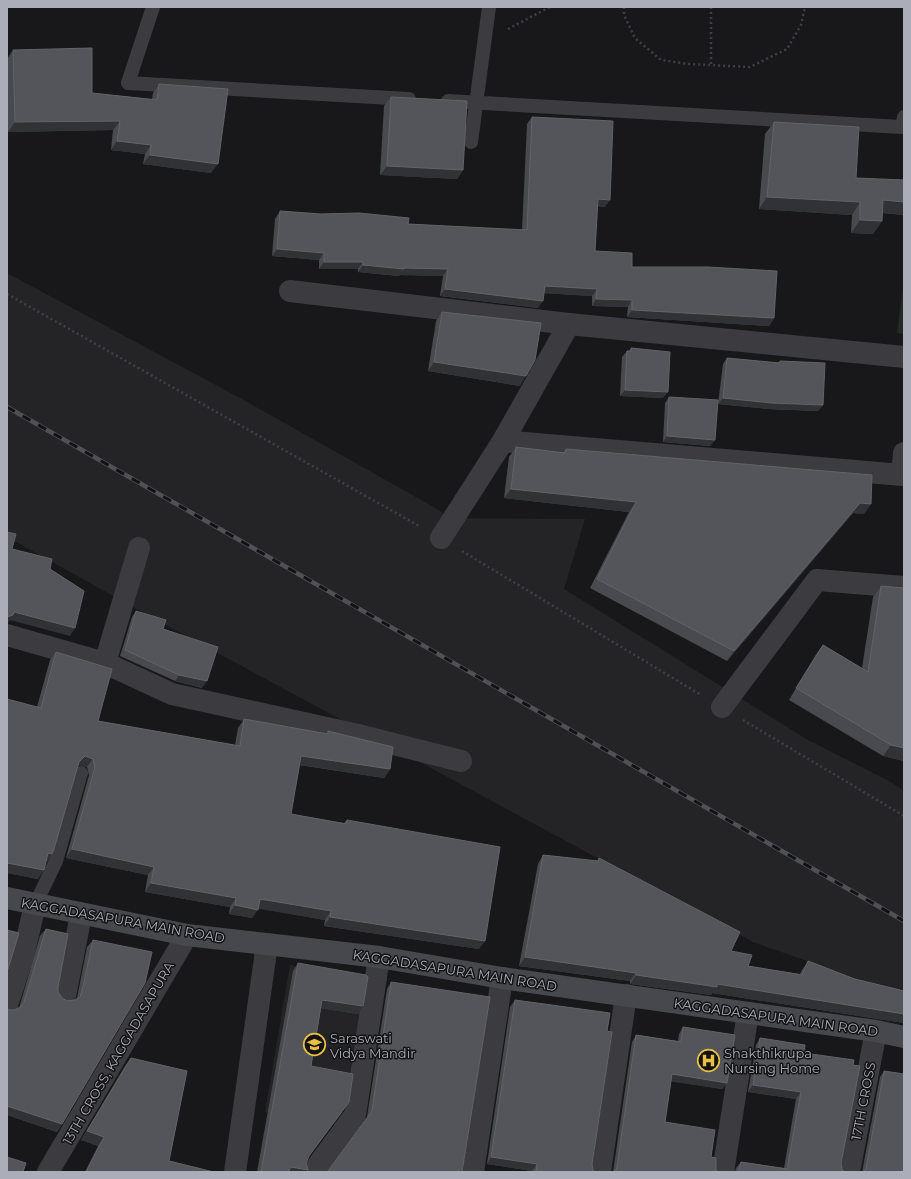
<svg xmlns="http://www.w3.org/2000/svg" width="911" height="1179" font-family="Montserrat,sans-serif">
	<rect width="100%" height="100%" fill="#18181a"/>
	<path fill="#242427" d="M 7,273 L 242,399 L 439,510 L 449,518 L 585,519 L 564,589 L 808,740 L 889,781 L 904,791 L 904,995 L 753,942 L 162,623 L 7,537 Z
		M 290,965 L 366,978 L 341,1125 L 265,1112 Z"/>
	<path fill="#222a24" d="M 903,287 L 904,287 L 904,334 L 897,333 Z"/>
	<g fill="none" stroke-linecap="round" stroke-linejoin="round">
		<path stroke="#3f4045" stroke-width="2.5" stroke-dasharray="2 3" stroke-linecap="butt" d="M 624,7 L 624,15 L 635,38 L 661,60 L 688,64 L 750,67 L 787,49 L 801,25 L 805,7
			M 711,7 L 711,65
			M 508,29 L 550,7
			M 7,294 L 419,526
			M 462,551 L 701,695
			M 743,720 L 904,816"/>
		<path stroke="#3b3b40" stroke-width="14" d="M 153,7 L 128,83 L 409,99
			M 448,101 L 902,127 L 904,117
			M 471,142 L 489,7
			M 35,905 L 56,861 L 81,773"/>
		<path stroke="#3b3b40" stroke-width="22" d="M 290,291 L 569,324 L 904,357
			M 503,441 L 902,475 L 904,453
			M 441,538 L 503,441 L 569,324
			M 7,635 L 105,663 L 172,694 L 354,734 L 461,761
			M 105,663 L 139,548
			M 722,707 L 817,580 L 904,587
			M 65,996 L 81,915
			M 7,1005 L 23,956 L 35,905
			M 48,1172 L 187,935
			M 235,1172 L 267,944
			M 313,1172 L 355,1115 L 379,957
			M 473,1172 L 502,978
			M 600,1172 L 626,995
			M 723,1172 L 748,1013
			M 849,1172 L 876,1031"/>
		<path stroke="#47484e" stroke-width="22" d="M 7,898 L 187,935 L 379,957 L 502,978 L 876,1031 L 904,1037"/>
		<defs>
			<path id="rail" d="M 7,407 L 904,921"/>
		</defs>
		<use href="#rail" stroke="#505157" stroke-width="4.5"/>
		<use href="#rail" stroke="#131315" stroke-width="3" stroke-dasharray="9" stroke-linecap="butt"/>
	</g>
	<path fill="#494a4f" d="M 13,50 L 92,93 L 152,99 L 153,93 L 159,84 L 211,173 L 143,164 L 145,154 L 111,150 L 113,130 L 8,132 L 7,59 Z
		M 391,97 L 463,170 L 457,179 L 380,175 L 384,106 Z
		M 532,117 L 605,207 L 597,206 L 595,251 L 632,267 L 774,318 L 769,326 L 627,317 L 628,307 L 592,306 L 592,296 L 544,293 L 538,308 L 440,296 L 443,276 L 400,275 L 399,276 L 358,272 L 358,269 L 319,269 L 319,260 L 272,256 L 275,219 L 280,211 L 408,224 L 522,230 L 527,124 Z
		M 774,122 L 856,178 L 904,180 L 904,175 L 904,215 L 882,213 L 882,221 L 873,234 L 851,233 L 852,215 L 759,209 L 765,134 Z
		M 442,312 L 520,386 L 428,371 L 436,321 Z
		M 631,348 L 663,398 L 620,396 L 622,357 L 627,351 L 629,351 Z
		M 727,358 L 778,363 L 780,361 L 823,405 L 818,411 L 768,409 L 718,404 L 723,364 Z
		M 669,397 L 715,440 L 710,446 L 663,442 L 665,403 Z
		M 516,447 L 563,453 L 566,449 L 864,514 L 853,513 L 727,661 L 590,588 L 629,512 L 504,498 L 509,457 Z
		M 881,586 L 904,761 L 883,756 L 789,700 L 815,656 L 823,645 L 862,668 L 873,597 Z
		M 136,611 L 163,629 L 202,688 L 175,681 L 120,656 L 132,617 Z
		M 56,652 L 98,721 L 235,745 L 238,728 L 244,719 L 326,734 L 328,731 L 390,769 L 384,778 L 299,765 L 291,814 L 344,823 L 347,820 L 479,949 L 324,926 L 325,920 L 258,908 L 252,918 L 229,914 L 230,907 L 145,892 L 148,875 L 66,858 L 89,775 L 87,767 L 79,765 L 78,766 L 52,854 L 46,863 L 38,879 L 7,873 L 7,699 L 37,707 L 50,660 Z
		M 543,855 L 597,861 L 599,858 L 731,951 L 748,966 L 800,974 L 802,970 L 808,961 L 855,979 L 904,991 L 904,1023 L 712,993 L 711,995 L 630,984 L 630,981 L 519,966 L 538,864 Z
		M 46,929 L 58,987 L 58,992 L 62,998 L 67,1001 L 75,1000 L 77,998 L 87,947 L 93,940 L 62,1124 L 57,1132 L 7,1115 L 7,1008 L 9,1010 L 15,1010 L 19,1008 L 40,936 Z
		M 298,963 L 363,1006 L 358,1014 L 321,1008 L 311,1066 L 308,1157 L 306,1163 L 308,1170 L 307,1172 L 257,1172 L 293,971 Z
		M 391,982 L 462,1172 L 367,1117 L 387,989 Z
		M 515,1000 L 607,1031 L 592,1164 L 593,1170 L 594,1172 L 532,1172 L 532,1171 L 487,1164 L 510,1007 Z
		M 683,1027 L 727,1083 L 722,1089 L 671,1081 L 665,1122 L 711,1157 L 716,1170 L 717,1172 L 613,1172 L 632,1042 L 636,1035 L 678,1041 L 679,1034 Z
		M 760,1038 L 804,1053 L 841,1163 L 842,1169 L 844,1172 L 735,1172 L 736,1168 L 741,1162 L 784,1168 L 796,1099 L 748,1092 L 756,1045 Z
		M 131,1058 L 169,1161 L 214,1172 L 85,1172 L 98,1146 L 81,1140 L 125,1066 Z
		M 884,1071 L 904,1172 L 862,1172 L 880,1077 Z"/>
	<path fill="#313235" d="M 120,121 L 113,130 L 8,132 L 15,122 Z
		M 117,141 L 151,145 L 145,154 L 111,150 Z
		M 150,155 L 218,164 L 211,173 L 143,164 Z
		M 387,166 L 463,170 L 457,179 L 380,175 Z
		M 767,197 L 860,202 L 852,215 L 759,209 Z
		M 598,199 L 610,200 L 605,207 L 593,206 Z
		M 883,200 L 904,202 L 904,215 L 874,212 Z
		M 860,220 L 882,221 L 873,234 L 851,233 Z
		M 277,249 L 324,253 L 319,260 L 272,256 Z
		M 324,262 L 363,262 L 358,269 L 319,269 Z
		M 363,265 L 404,268 L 448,269 L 443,276 L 400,275 L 399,276 L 358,272 Z
		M 545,286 L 597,289 L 592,296 L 540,293 Z
		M 445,289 L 543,301 L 538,308 L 440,296 Z
		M 596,299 L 632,300 L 628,307 L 592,306 Z
		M 632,310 L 774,318 L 769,326 L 627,317 Z
		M 434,362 L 526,376 L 520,386 L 428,371 Z
		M 625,390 L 668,392 L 663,398 L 620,396 Z
		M 723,398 L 823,405 L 818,411 L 768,409 L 718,404 Z
		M 667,436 L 715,440 L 710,446 L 663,442 Z
		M 511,489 L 636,502 L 629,512 L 504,498 Z
		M 860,503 L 871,504 L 864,514 L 853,513 L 727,661 L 734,651 Z
		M 14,612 L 75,628 L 70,636 L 10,620 L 8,623 L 7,623 L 7,617 Z
		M 179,675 L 207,681 L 202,688 L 175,681 Z
		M 891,745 L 904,748 L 904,761 L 883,756 Z
		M 85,756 L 93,759 L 87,767 L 79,765 L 73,771 L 79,762 Z
		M 301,756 L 390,769 L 384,778 L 295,764 Z
		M 72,849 L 154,867 L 148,875 L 66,858 Z
		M 48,853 L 52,854 L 46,863 Z
		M 7,863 L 44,870 L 38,879 L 7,873 Z
		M 151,883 L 236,898 L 230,907 L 145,892 Z
		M 260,899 L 331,911 L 325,920 L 254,908 Z
		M 235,905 L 258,910 L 252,918 L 229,914 Z
		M 330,917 L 485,941 L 479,949 L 324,926 Z
		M 525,957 L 636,973 L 630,981 L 519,966 Z
		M 636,975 L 717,984 L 904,1014 L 904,1023 L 712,993 L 711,995 L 630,984 Z
		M 322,1000 L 363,1006 L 358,1014 L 317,1008 Z
		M 672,1074 L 727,1083 L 722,1089 L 667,1081 Z
		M 753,1085 L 801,1092 L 796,1099 L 748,1092 Z
		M 7,1106 L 62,1124 L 57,1132 L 7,1115 Z
		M 87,1131 L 104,1137 L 98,1146 L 81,1140 Z
		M 491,1157 L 537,1164 L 532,1171 L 487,1164 Z
		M 291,1167 L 308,1170 L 307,1172 L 288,1172 Z"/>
	<path fill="#54555a" stroke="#626369" d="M 92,48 L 92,93 L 157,100 L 159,84 L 228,89 L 218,164 L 150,155 L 151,145 L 117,141 L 120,121 L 15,122 L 13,50 Z
		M 391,97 L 467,101 L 463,170 L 387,166 Z
		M 532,117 L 613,121 L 610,200 L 598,199 L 595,251 L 632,253 L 632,267 L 708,267 L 777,271 L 774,318 L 632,310 L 632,300 L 596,299 L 597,289 L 545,286 L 543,301 L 445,289 L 448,269 L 404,268 L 404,269 L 363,265 L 363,262 L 324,262 L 324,253 L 277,249 L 280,211 L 321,214 L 359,213 L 409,218 L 408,224 L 527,230 Z
		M 774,122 L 859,127 L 856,178 L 904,180 L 904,202 L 883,200 L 882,221 L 860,220 L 860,202 L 767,197 Z
		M 442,312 L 541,323 L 535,360 L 526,376 L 434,362 Z
		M 631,348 L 670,352 L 668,392 L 625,390 L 627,351 L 631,351 Z
		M 727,358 L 780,363 L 780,361 L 825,363 L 823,405 L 772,403 L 723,398 Z
		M 669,397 L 718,400 L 715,440 L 667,436 Z
		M 516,447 L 565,453 L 566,449 L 872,475 L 871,504 L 860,503 L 734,651 L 597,579 L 636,502 L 511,489 Z
		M 7,532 L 16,534 L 12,549 L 52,559 L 50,569 L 84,591 L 75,628 L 14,612 L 13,615 L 7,617 Z
		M 881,586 L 904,588 L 904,748 L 891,745 L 796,688 L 823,645 L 868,672 Z
		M 136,611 L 166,620 L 163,629 L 218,647 L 207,681 L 179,675 L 125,650 Z
		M 56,652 L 112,669 L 98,721 L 240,746 L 244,719 L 328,734 L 328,731 L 393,747 L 390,769 L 301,756 L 291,814 L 346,824 L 347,820 L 500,847 L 485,941 L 330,917 L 331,911 L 260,899 L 258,910 L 235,905 L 236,898 L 151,883 L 154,867 L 72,849 L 95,767 L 93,759 L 85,756 L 79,762 L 54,849 L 52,854 L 48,853 L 44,870 L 7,863 L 7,699 L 41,708 Z
		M 543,855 L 598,861 L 599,858 L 740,932 L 731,951 L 752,955 L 748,966 L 802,975 L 808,961 L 855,979 L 904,991 L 904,1014 L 717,984 L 717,987 L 636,975 L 636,973 L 525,957 Z
		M 46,929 L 68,934 L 58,987 L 58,992 L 62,998 L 67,1001 L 75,1000 L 80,997 L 82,991 L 93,940 L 152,952 L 145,983 L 62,1124 L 7,1106 L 7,1008 L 9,1010 L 15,1010 L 20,1007 L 24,1002 Z
		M 7,930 L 19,933 L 7,972 Z
		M 298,963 L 366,975 L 368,977 L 363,1006 L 322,1000 L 311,1066 L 353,1074 L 349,1102 L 309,1156 L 306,1163 L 308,1170 L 291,1167 L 288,1172 L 261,1172 Z
		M 391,982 L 490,997 L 462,1172 L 327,1172 L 372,1111 Z
		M 515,1000 L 610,1013 L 607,1031 L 612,1032 L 592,1164 L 593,1170 L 594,1172 L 536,1172 L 537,1164 L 491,1157 Z
		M 683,1027 L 735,1035 L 727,1083 L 672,1074 L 665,1122 L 715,1130 L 711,1157 L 716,1158 L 716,1170 L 717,1172 L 615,1172 L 617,1167 L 636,1035 L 681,1042 Z
		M 760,1038 L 805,1045 L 804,1053 L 854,1060 L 853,1065 L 860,1066 L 841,1163 L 842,1169 L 844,1172 L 738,1172 L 741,1162 L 787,1169 L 801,1092 L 753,1085 Z
		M 131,1058 L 187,1071 L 169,1161 L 214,1172 L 86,1172 L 104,1137 L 87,1131 Z
		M 884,1071 L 904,1074 L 904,1172 L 864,1172 L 866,1168 Z
		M 7,1157 L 26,1163 L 23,1172 L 7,1172 Z"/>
	<defs>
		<symbol id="school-ring" viewBox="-11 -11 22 22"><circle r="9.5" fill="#131315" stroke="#e8c142" stroke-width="1.5"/><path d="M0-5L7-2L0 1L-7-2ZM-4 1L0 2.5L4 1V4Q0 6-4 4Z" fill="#e8c142"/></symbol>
		<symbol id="hospital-ring" viewBox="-11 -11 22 22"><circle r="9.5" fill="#131315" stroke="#e8c142" stroke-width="1.5"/><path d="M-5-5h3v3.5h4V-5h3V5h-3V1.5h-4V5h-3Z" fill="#e8c142"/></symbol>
	</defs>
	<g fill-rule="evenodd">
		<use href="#school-ring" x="302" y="1032" width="25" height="25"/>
		<use href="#hospital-ring" x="696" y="1048" width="25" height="25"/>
	</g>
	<g text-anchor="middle" stroke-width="3" stroke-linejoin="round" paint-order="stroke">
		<g font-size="13" fill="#abaeb9" stroke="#131315">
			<text transform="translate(123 920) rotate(10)" y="5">KAGGADASAPURA MAIN ROAD</text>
			<text transform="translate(455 970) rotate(9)" y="5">KAGGADASAPURA MAIN ROAD</text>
			<text transform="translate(776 1017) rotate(8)" y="5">KAGGADASAPURA MAIN ROAD</text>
			<text transform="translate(118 1053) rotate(-60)" y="5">13TH CROSS, KAGGADASAPURA</text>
			<text transform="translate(863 1101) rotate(-79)" y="5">17TH CROSS</text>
		</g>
		<g font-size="13" fill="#abaeb9" stroke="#131315" text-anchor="start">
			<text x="330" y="1043">Saraswati<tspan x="330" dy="15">Vidya Mandir</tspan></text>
			<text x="724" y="1058">Shakthikrupa<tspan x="724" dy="15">Nursing Home</tspan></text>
		</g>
	</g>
	<rect width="911" height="1179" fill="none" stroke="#abaeb9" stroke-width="16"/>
</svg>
